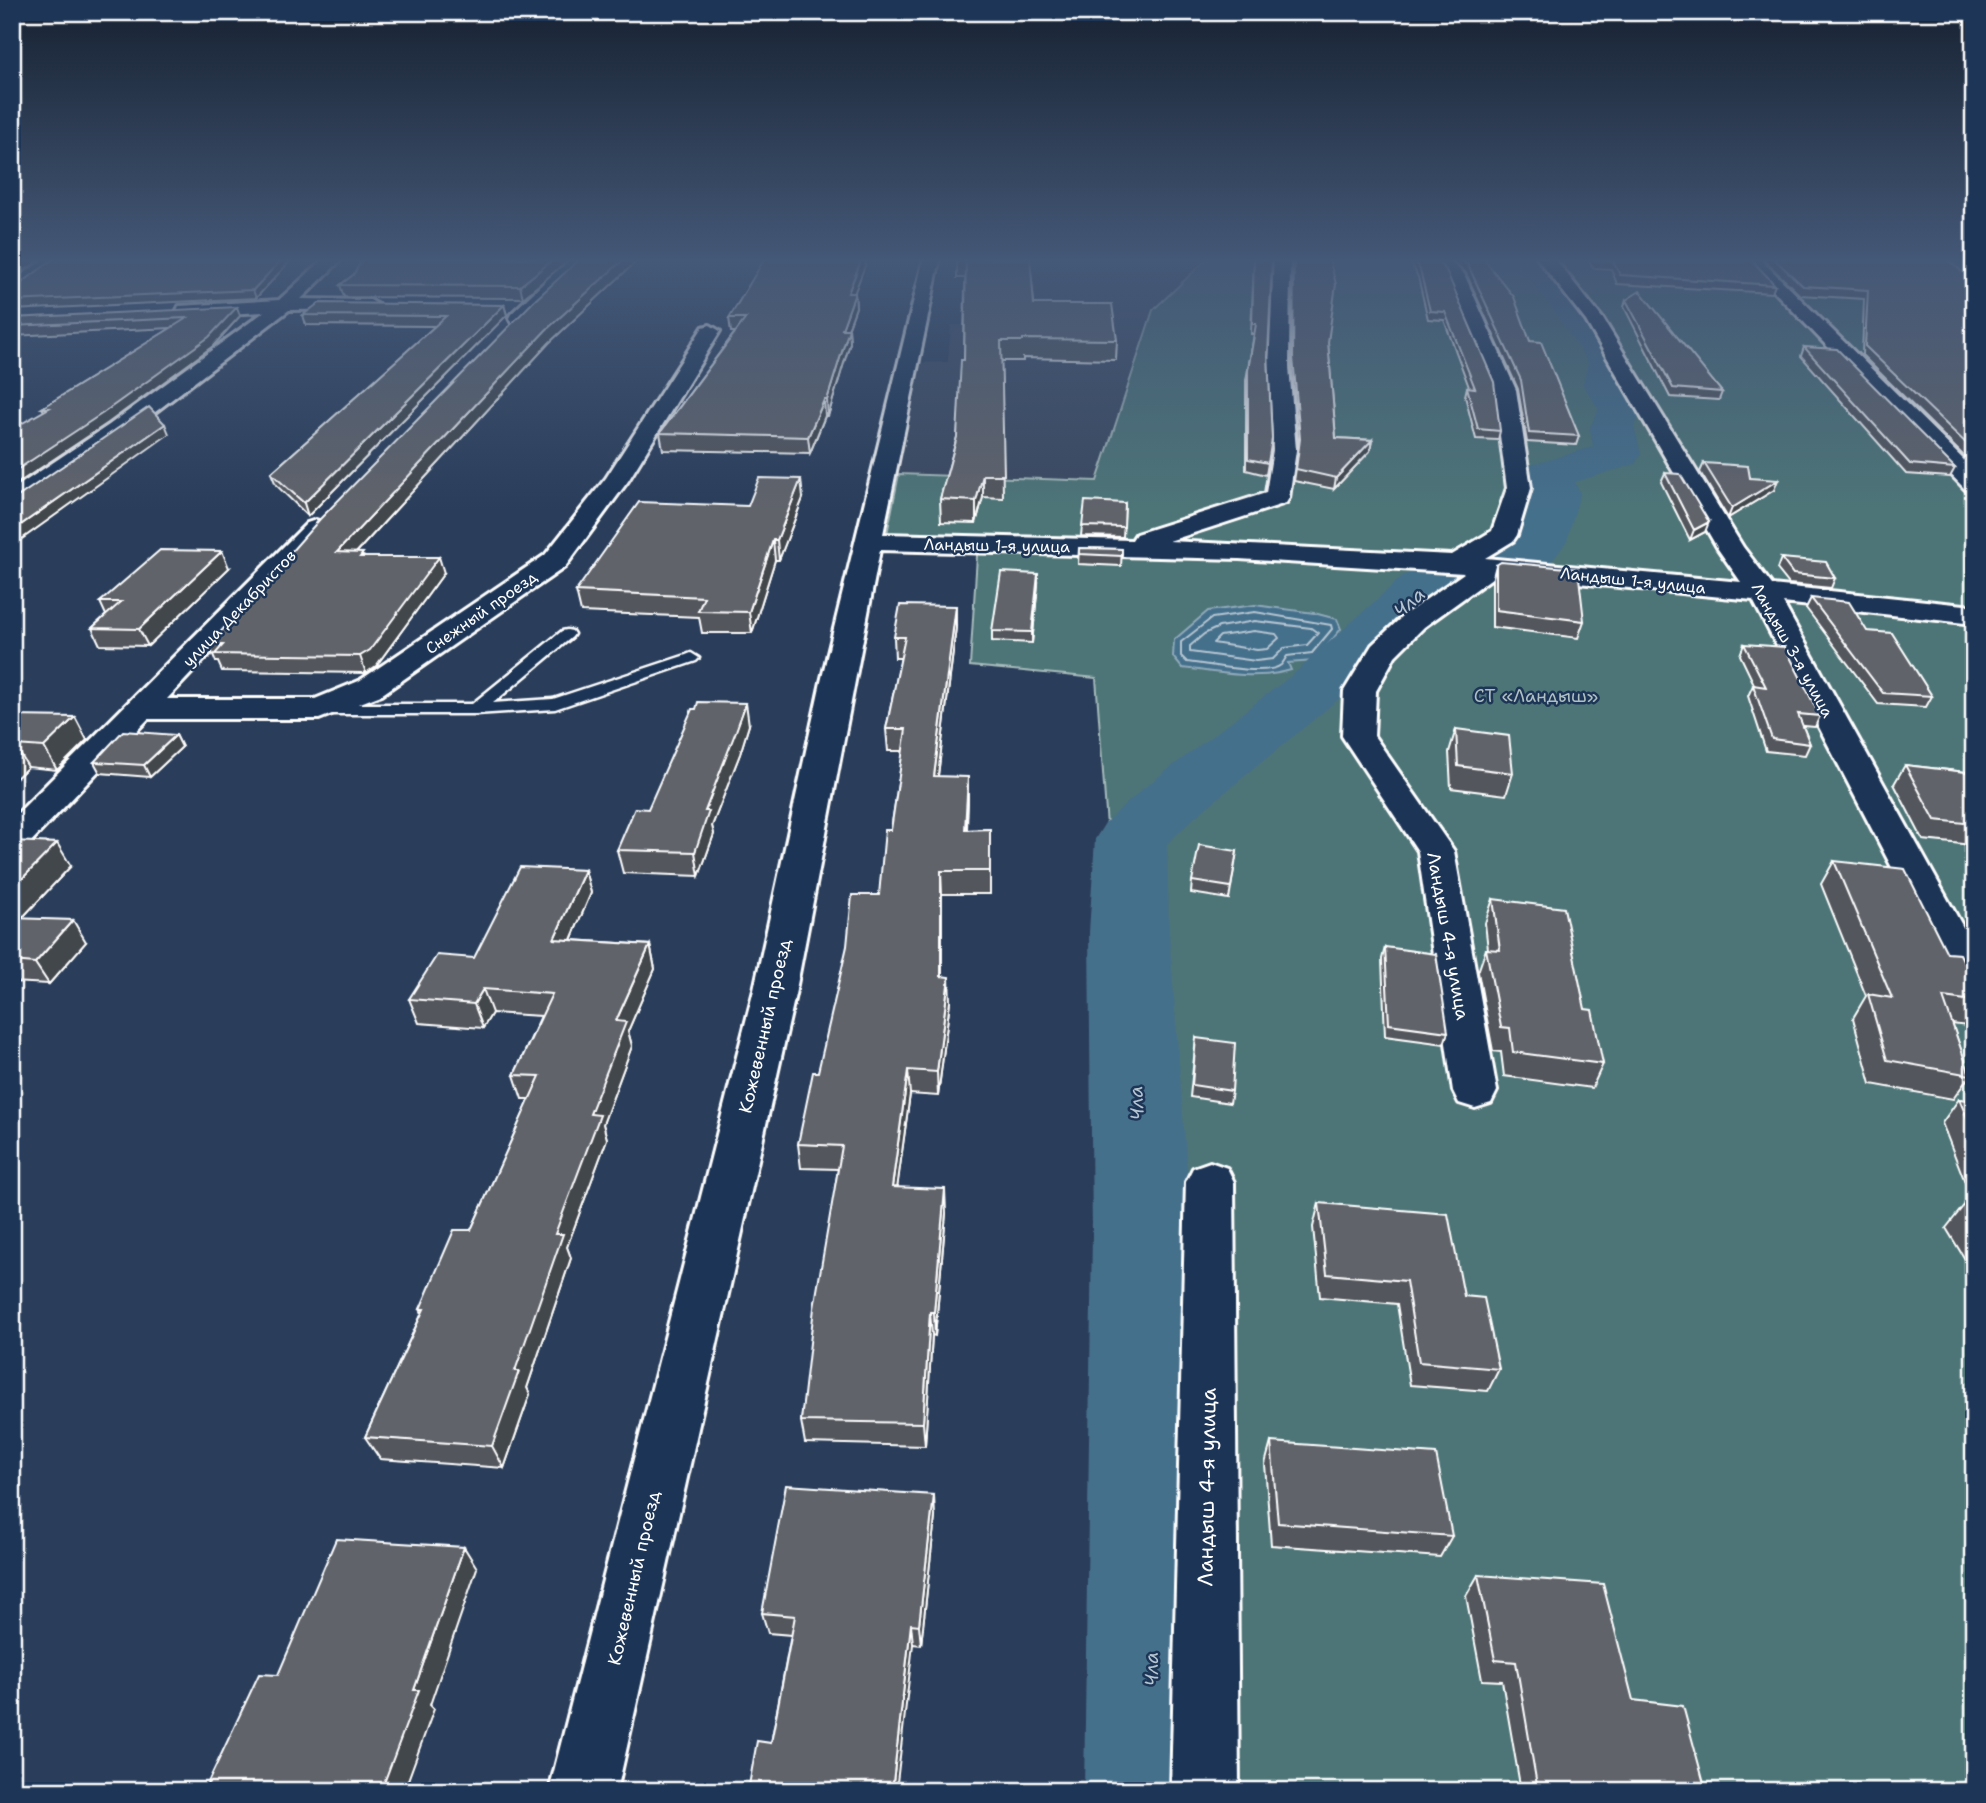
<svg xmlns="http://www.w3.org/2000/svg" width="1986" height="1803" font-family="'Shantell Sans',sans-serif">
	<rect width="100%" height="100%" fill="#2a3e5b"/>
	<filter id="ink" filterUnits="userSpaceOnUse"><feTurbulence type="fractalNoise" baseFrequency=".0143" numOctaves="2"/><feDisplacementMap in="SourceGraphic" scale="14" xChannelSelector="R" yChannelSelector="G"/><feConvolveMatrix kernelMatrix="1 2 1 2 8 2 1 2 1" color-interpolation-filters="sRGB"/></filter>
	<g filter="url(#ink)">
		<path fill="#3a4960" d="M 969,258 L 1208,258 L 1153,310 L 1097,481 L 899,474 L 915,363 L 948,362 L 951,325 L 968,325 Z"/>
		<path fill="#4d7477" stroke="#a6babb" stroke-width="2" d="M 1208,258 L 1974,258 L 1974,1791 L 1203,1791 L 1181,1307 L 1119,988 L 1096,678 L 970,666 L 978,540 L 886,539 L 899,474 L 1097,481 L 1153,310 Z"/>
		<path fill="#456f8c" stroke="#8fa9ba" stroke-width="2" d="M 1255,605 L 1314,613 L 1337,619 L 1341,629 L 1315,661 L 1288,663 L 1291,670 C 1255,681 1218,672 1182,668 L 1173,657 L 1174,640 L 1208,611 Z"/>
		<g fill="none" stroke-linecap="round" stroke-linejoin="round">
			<path stroke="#b5c5d1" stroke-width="2" d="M 1255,612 L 1331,625 L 1332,629 L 1312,653 L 1287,656 C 1285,659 1283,663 1281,665 C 1267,677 1205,664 1187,662 L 1181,656 L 1181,642 L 1212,618 Z
				M 1255,621 L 1311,628 L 1318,633 L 1307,645 L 1284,648 L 1273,659 L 1256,661 L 1190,652 L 1190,646 L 1204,634 L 1219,627 Z
				M 1254,631 L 1276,634 L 1279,638 L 1267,649 L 1257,650 L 1213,643 L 1220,636 Z"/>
			<path fill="#456f8c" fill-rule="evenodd" d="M 1513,258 L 1548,258 L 1581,295 L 1628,362 L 1625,384 L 1643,410 L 1634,427 L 1641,454 L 1635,464 L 1575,482 L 1580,493 L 1567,541 L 1552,561 L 1497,577 L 1485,574 L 1478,585 L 1444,599 L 1340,698 L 1195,817 L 1167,844 L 1169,932 L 1192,1234 L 1222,1791 L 1084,1791 L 1092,1234 L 1089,932 L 1095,839 L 1105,823 L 1145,787 L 1296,672 L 1404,575 L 1459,557 L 1471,560 L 1478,550 L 1514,539 L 1530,493 L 1524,475 L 1531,465 L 1593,447 L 1590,427 L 1599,410 L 1583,384 L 1588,362 L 1553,309 Z"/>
			<defs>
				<path id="service" d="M 567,630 L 572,631 L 574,634 L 572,637 L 493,703 L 553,699 L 686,655 L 691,653 L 699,658 L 696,661 L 555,709 L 476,714 L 320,714 L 312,709 L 320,704 L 472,704 L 562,631 Z"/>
				<path id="minor" d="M 46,258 L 65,258 L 18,294 L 12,295 L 12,282 Z
					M 325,258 L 343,258 L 301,299 L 370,300 L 379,305 L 376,309 L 289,310 L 125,435 L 21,506 L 12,508 L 12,490 L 109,425 L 264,312 L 186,316 L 179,314 L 177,310 L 179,306 L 279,300 Z
					M 574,258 L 593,258 L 525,322 L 511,322 L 509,318 L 511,314 L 556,271 Z
					M 924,258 L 940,258 L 883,534 L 1132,540 L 1136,534 L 1266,493 L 1273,450 L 1269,367 L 1274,258 L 1290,258 L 1289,367 L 1296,450 L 1289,498 L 1286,503 L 1169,541 L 1452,555 L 1492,531 L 1507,488 L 1494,390 L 1447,276 L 1428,258 L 1446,258 L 1464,274 L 1516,390 L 1531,488 L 1517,535 L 1513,541 L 1485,558 L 1741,582 L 1718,549 L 1586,321 L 1537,258 L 1554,258 L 1603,319 L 1743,547 L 1772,585 L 1974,606 L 1974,624 L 1783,603 L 1974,947 L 1974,999 L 1959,995 L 1953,985 L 1753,600 L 1496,575 L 1424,627 L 1395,656 L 1376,691 L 1374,736 L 1454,851 L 1497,1091 L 1491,1103 L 1475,1108 L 1459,1103 L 1453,1091 L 1418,851 L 1342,736 L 1344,691 L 1372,645 L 1404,615 L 1464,573 L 1239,559 L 880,550 L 796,990 L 617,1791 L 549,1791 L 754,990 L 821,682 Z
					M 1742,258 L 1759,258 L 1974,470 L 1974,491 L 1965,489 Z
					M 710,325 L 720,331 L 628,481 L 565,567 L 381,695 L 319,719 L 148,719 L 25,848 L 12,851 L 12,819 L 307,523 L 316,520 L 325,523 L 329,528 L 167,699 L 315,699 L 359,681 L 545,555 L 606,478 L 703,327 Z
					M 1210,1162 L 1227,1168 L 1234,1182 L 1239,1791 L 1171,1791 L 1186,1182 L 1193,1168 Z"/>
			</defs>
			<use href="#service" stroke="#fff" stroke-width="5"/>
			<use href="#minor" stroke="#fff" stroke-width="6"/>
			<use href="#service" fill="#1d3557" fill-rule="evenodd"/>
			<use href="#minor" fill="#1d3557" fill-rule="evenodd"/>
		</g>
		<path fill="#53565c" stroke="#fff" stroke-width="2" d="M 55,258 L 293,258 L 256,298 L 12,310 L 12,288 L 15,288 Z
			M 571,258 L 523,298 L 344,297 L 340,285 L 353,275 Z
			M 581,258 L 640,258 L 549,343 L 356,553 L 365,557 L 444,573 L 376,666 L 366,673 L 222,671 L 218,662 L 216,662 L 209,645 Z
			M 957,258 L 1030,258 L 1034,304 L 1117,340 L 1116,360 L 1023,358 L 1023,361 L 1001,361 L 1003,498 L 983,497 L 976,523 L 941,522 L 940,499 L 957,437 L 964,360 L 965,278 L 957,278 Z
			M 1254,258 L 1272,258 L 1268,357 L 1272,439 L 1266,475 L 1246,470 L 1246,380 L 1254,334 L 1251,334 Z
			M 1292,258 L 1329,258 L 1328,342 L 1336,438 L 1372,440 L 1370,451 L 1334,489 L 1294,481 L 1299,450 L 1292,367 Z
			M 1409,258 L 1433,258 L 1500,431 L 1498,440 L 1476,439 L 1465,396 L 1467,387 L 1469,387 L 1444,320 L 1428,319 L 1418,277 Z
			M 1450,258 L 1483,258 L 1530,341 L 1579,436 L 1576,445 L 1527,442 L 1518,389 L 1466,273 Z
			M 1587,258 L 1750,258 L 1775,285 L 1772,293 L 1617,284 L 1611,269 L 1594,268 Z
			M 1762,258 L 1945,258 L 1970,278 L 1974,278 L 1974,466 L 1862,355 L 1864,299 L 1800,295 Z
			M 1957,258 L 1974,258 L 1974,269 Z
			M 855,293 L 856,307 L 848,329 L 849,329 L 850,343 L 828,416 L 825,416 L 810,453 L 663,450 L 660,433 L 735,332 L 731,332 L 729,318 Z
			M 1626,300 L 1722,392 L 1719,400 L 1670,397 L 1624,307 Z
			M 504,305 L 507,315 L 308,516 L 276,485 L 271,473 L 435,326 L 306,325 L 303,315 Z
			M 240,316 L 213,346 L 108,423 L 44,411 L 42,408 L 171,328 L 12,336 L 12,318 Z
			M 1804,347 L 1955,468 L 1950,477 L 1906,474 L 1801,356 Z
			M 1704,463 L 1750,478 L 1774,490 L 1728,518 L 1700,472 Z
			M 1665,473 L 1705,532 L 1690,540 L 1661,482 Z
			M 803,498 L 779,560 L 775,560 L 752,633 L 702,633 L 699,617 L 581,612 L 576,591 L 748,506 Z
			M 1125,503 L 1123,537 L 1081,536 L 1082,526 Z
			M 1079,548 L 1122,549 L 1121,566 L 1078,564 Z
			M 1781,558 L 1835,578 L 1831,588 L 1789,584 L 1777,569 Z
			M 1496,565 L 1584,621 L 1578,638 L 1492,627 L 1492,581 Z
			M 229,568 L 148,646 L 100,645 L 92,628 L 106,615 L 100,602 Z
			M 1038,584 L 1032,643 L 992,641 L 992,631 Z
			M 1811,598 L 1867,631 L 1932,696 L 1926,707 L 1878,704 L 1806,608 Z
			M 956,627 L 938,776 L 968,799 L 967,830 L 990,829 L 990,894 L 942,894 L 942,976 L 950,1001 L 938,1096 L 910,1094 L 897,1187 L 946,1213 L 935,1336 L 932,1335 L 925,1446 L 805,1443 L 801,1421 L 838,1169 L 801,1168 L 798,1144 L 818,1072 L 879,895 L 891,830 L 903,751 L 888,751 L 886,729 L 901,658 L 895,658 L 894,637 Z
			M 1744,644 L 1820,716 L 1815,727 L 1803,726 L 1810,744 L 1805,755 L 1766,751 L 1748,696 L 1753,685 L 1755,686 L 1740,655 Z
			M 12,716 L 87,740 L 57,770 L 28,767 L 12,782 Z
			M 749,725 L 740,754 L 712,826 L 714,834 L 699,876 L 623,873 L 617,850 L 648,809 Z
			M 1456,729 L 1513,773 L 1506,795 L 1451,788 L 1449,752 Z
			M 176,735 L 182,747 L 150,777 L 100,773 L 94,762 Z
			M 1905,765 L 1974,773 L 1974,848 L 1972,845 L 1923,840 L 1894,784 Z
			M 12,841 L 71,866 L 23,917 L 12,916 Z
			M 1237,851 L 1229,899 L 1191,893 L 1192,881 Z
			M 1834,861 L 1947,953 L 1974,982 L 1974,1017 L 1967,1026 L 1952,1024 L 1970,1075 L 1953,1099 L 1871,1084 L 1853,1018 L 1866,996 L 1821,884 Z
			M 585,870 L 591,893 L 571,940 L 650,945 L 655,969 L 628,1031 L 632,1046 L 603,1124 L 607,1139 L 567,1247 L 571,1258 L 527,1388 L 530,1394 L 504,1468 L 380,1459 L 365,1437 L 422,1313 L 420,1309 L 471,1230 L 530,1099 L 522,1099 L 514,1075 L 541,1016 L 492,1013 L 483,1028 L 419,1023 L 409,999 L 474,958 Z
			M 1493,899 L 1585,1009 L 1603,1064 L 1592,1088 L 1504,1076 L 1501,1052 L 1493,1051 L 1478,972 L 1486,949 L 1488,949 L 1485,923 Z
			M 12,918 L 86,942 L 49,984 L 12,982 Z
			M 1385,947 L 1448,1032 L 1444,1044 L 1385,1036 L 1382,959 Z
			M 1196,1038 L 1232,1091 L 1230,1103 L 1190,1097 Z
			M 1959,1099 L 1974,1101 L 1974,1274 L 1946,1228 L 1965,1204 L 1974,1205 L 1942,1123 Z
			M 1319,1203 L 1464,1296 L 1499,1369 L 1488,1391 L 1410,1385 L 1397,1304 L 1320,1297 L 1313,1227 Z
			M 1271,1442 L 1452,1536 L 1440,1557 L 1271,1545 L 1265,1464 Z
			M 935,1517 L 921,1645 L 913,1644 L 771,1743 L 791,1635 L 768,1633 L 762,1613 Z
			M 1478,1575 L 1633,1700 L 1706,1791 L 1521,1791 L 1502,1681 L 1482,1680 L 1466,1596 Z"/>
		<path fill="#43464b" stroke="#fff" stroke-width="2" d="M 27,258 L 42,258 L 12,279 L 12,268 Z
			M 283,258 L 293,258 L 256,298 L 253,290 Z
			M 555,258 L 571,258 L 523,298 L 520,286 Z
			M 625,258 L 640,258 L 549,343 L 342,568 L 337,552 L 546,330 Z
			M 862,258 L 868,258 L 849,307 L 848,293 Z
			M 855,293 L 856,307 L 843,343 L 842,329 Z
			M 504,305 L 507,315 L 308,516 L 304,503 Z
			M 237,307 L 240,316 L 213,346 L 108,423 L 12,487 L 12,473 Z
			M 849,329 L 850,343 L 828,416 L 827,400 Z
			M 824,400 L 825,416 L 810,453 L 808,437 Z
			M 165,424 L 169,434 L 12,546 L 12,531 Z
			M 1372,440 L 1370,451 L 1334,489 L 1336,478 Z
			M 983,475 L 983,497 L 976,523 L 976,501 Z
			M 801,479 L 803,498 L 779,560 L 777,540 Z
			M 1778,480 L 1774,490 L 1728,518 L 1732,508 Z
			M 1709,522 L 1705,532 L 1690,540 L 1694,530 Z
			M 773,540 L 775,560 L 752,633 L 749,612 Z
			M 222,551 L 229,568 L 148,646 L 139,629 Z
			M 439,557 L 444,573 L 376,666 L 366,673 L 360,656 Z
			M 1038,574 L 1038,584 L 1032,643 L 1032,632 Z
			M 956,606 L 956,627 L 935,799 L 934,776 Z
			M 746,703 L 749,725 L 740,754 L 712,826 L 714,834 L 699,876 L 695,852 L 705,811 Z
			M 75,717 L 87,740 L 57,770 L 44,747 Z
			M 176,735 L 182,747 L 150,777 L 144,765 Z
			M 15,745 L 28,767 L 12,782 L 12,747 Z
			M 968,777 L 968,799 L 965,853 L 965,830 Z
			M 57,843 L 71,866 L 23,917 L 12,900 L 12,889 Z
			M 585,870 L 591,893 L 561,963 L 554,939 Z
			M 941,871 L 942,894 L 941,1000 Z
			M 73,920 L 86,942 L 49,984 L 35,963 Z
			M 650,945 L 655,969 L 628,1031 L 632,1046 L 603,1124 L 607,1139 L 567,1247 L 571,1258 L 527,1388 L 530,1394 L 504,1468 L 492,1446 L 590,1114 L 616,1021 Z
			M 949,977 L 950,1001 L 938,1096 L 937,1072 Z
			M 483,989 L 492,1013 L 483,1028 L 474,1004 Z
			M 908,1070 L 910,1094 L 894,1211 L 892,1187 Z
			M 945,1189 L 946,1213 L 935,1336 L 934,1312 Z
			M 930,1312 L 932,1335 L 925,1446 L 923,1423 Z
			M 934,1495 L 935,1517 L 921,1645 L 919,1625 Z
			M 464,1547 L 477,1568 L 430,1705 L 434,1709 L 404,1791 L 381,1791 L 414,1690 Z
			M 911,1624 L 913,1644 L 896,1791 L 892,1791 Z"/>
		<path fill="#60646b" stroke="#fff" stroke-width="2" d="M 12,258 L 27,258 L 12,268 Z
			M 55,258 L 283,258 L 253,290 L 12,301 L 12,288 L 15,288 Z
			M 363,258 L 555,258 L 520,286 L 340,285 L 353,275 Z
			M 581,258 L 625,258 L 546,330 L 337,552 L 363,553 L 360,557 L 439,557 L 370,650 L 360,656 L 215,654 L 223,645 L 209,645 L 320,519 L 534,301 Z
			M 765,258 L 862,258 L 848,293 L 855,293 L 842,329 L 849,329 L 827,400 L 824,400 L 808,437 L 660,433 L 746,318 L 729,318 Z
			M 957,258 L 1030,258 L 1034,304 L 1112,304 L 1117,340 L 1023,339 L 1023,341 L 1001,341 L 1004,475 L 983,475 L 976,501 L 940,499 L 957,437 L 961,360 L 964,360 L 966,260 L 957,260 Z
			M 1254,258 L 1272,258 L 1268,357 L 1272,439 L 1268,463 L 1248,459 L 1248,370 L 1256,324 L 1252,324 Z
			M 1294,258 L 1329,258 L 1336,284 L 1328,342 L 1336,438 L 1372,440 L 1336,478 L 1296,469 L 1300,439 L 1293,357 Z
			M 1414,258 L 1433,258 L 1446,270 L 1494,382 L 1500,431 L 1478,429 L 1467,387 L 1475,388 L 1445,312 L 1430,311 L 1420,270 Z
			M 1459,258 L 1483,258 L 1514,297 L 1530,341 L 1541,342 L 1579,436 L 1529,433 L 1521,380 L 1468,265 Z
			M 1595,258 L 1750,258 L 1775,285 L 1620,275 L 1613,261 L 1596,260 Z
			M 1773,258 L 1945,258 L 1970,278 L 1974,278 L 1974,451 L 1865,346 L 1868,290 L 1803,286 Z
			M 1640,291 L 1722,392 L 1673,388 L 1626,300 Z
			M 319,303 L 504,305 L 304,503 L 271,473 L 446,316 L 303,315 Z
			M 237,307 L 209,337 L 103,413 L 12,473 L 12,429 L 49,408 L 42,408 L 187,318 L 12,326 L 12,318 Z
			M 1804,347 L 1837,349 L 1955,468 L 1910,464 Z
			M 149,407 L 165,424 L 12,531 L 12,498 L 16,498 Z
			M 1704,463 L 1748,466 L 1750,478 L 1778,480 L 1732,508 Z
			M 1665,473 L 1680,474 L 1709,522 L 1694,530 Z
			M 759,478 L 801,479 L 777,540 L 773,540 L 749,612 L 698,611 L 704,597 L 576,591 L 639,502 L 748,506 Z
			M 1085,501 L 1125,503 L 1124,527 L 1082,526 Z
			M 1079,548 L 1122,549 L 1122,556 L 1079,554 Z
			M 160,550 L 222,551 L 139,629 L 92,628 L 121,602 L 100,602 Z
			M 1781,558 L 1826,562 L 1835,578 L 1793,574 Z
			M 1501,562 L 1578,569 L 1584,621 L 1496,610 L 1496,565 Z
			M 1001,572 L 1038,574 L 1032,632 L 992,631 Z
			M 1811,598 L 1849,602 L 1867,631 L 1892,633 L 1932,696 L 1883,693 Z
			M 900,605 L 956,606 L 934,776 L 968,777 L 965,830 L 990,829 L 990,871 L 941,871 L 941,976 L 949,977 L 937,1072 L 908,1070 L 892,1187 L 945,1189 L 934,1312 L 930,1312 L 923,1423 L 801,1421 L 814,1308 L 842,1146 L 798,1144 L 813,1072 L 818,1072 L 847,946 L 852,895 L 879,895 L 885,830 L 891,830 L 906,729 L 886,729 L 905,637 L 894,637 Z
			M 1744,644 L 1785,647 L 1820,716 L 1798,714 L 1810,744 L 1772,739 L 1753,685 L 1766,687 Z
			M 698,702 L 746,703 L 736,731 L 705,811 L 709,811 L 695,852 L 617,850 L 635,808 L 648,809 L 692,709 L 696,709 Z
			M 12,716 L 75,717 L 44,747 L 15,745 L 12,747 Z
			M 1456,729 L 1509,736 L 1513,773 L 1458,766 Z
			M 123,731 L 176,735 L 144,765 L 94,762 Z
			M 1905,765 L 1974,773 L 1974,824 L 1935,820 Z
			M 12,841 L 57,843 L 12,889 Z
			M 1199,845 L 1237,851 L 1231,887 L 1192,881 Z
			M 1834,861 L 1905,869 L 1947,953 L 1960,954 L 1974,982 L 1974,1001 L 1943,997 L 1970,1075 L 1887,1060 L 1868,994 L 1892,998 Z
			M 520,867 L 585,870 L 554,939 L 650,945 L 616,1021 L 626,1022 L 590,1114 L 600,1115 L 555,1234 L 563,1234 L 515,1371 L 519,1371 L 492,1446 L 365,1437 L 424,1309 L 420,1309 L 454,1230 L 471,1230 L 540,1076 L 514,1075 L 552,994 L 483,989 L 474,1004 L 409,999 L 437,955 L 474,958 Z
			M 1493,899 L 1564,908 L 1585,1009 L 1592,1010 L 1603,1064 L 1513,1052 L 1510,1028 L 1501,1027 L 1486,949 L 1500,950 Z
			M 12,918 L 73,920 L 35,963 L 12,961 Z
			M 1385,947 L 1436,954 L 1448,1032 L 1389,1024 Z
			M 1196,1038 L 1235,1043 L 1232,1091 L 1192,1085 Z
			M 1959,1099 L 1974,1101 L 1974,1134 Z
			M 1319,1203 L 1448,1214 L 1464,1296 L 1484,1298 L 1499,1369 L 1419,1362 L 1406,1281 L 1327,1274 Z
			M 1965,1204 L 1974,1205 L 1974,1218 Z
			M 1271,1442 L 1436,1454 L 1452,1536 L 1278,1523 Z
			M 786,1485 L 934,1495 L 919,1625 L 911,1624 L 892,1791 L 748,1791 L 757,1741 L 771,1743 L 795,1616 L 762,1613 Z
			M 336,1539 L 464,1547 L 414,1690 L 419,1690 L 381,1791 L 204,1791 L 259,1674 L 278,1675 Z
			M 1478,1575 L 1603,1584 L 1633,1700 L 1683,1706 L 1706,1791 L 1538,1791 L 1516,1662 L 1495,1660 Z"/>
	</g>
	<linearGradient id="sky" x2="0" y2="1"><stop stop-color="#172232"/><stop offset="0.51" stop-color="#445877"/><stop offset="1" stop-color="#445877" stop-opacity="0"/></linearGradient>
	<rect width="1986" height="510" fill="url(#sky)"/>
	<g text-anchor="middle" stroke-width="5" stroke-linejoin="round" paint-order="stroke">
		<g font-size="16" fill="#fff" stroke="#1d3557">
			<text transform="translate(997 545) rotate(1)" y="6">Ландыш 1-я улица</text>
			<text transform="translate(1633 580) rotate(6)" y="6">Ландыш 1-я улица</text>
			<text transform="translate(239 608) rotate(-46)" y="6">улица Декабристов</text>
			<text transform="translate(481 612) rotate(-35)" y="6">Снежный проезд</text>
			<text transform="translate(1793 650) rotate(61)" y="6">Ландыш 3-я улица</text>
		</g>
		<g font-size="18" fill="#afc0c2" stroke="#1d3557">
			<text x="1536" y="702">СТ «Ландыш»</text>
		</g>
		<g font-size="18" fill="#fff" stroke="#1d3557">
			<text transform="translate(1448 936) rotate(80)" y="6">Ландыш 4-я улица</text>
			<text transform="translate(765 1026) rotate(-77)" y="6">Кожевенный проезд</text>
			<text transform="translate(634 1578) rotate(-77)" y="6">Кожевенный проезд</text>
		</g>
		<g font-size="19" font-style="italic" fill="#b5c5d1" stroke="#1d3557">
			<text transform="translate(1409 602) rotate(-41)" y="7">Чла</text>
			<text transform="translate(1136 1103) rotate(-93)" y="7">Чла</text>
			<text transform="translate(1151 1669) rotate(-91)" y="7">Чла</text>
		</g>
		<g font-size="21" fill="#fff" stroke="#1d3557">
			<text transform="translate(1207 1487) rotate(-89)" y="7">Ландыш 4-я улица</text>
		</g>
	</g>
	<rect width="1986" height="1803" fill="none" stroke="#1d3557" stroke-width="42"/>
	<rect x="21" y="21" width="1944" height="1761" fill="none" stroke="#fff" stroke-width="2.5" filter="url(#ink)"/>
</svg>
